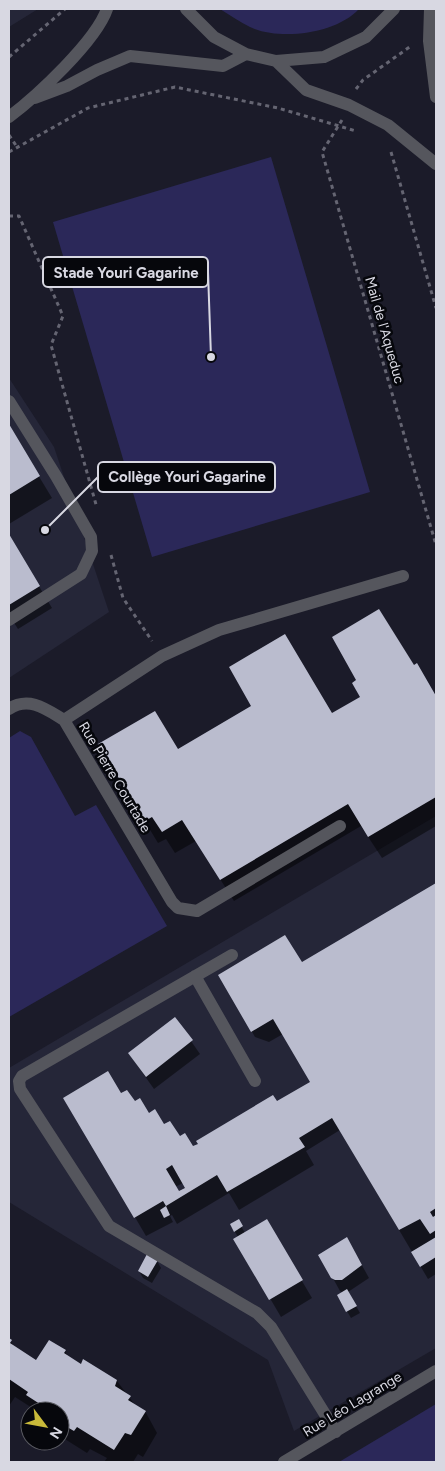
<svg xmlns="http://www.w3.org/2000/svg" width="445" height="1471" font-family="Figtree,sans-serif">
	<rect width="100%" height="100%" fill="#1b1b29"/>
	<path fill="#252638" d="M 9,9 L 38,9 L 9,27 Z
		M 9,378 L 54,447 L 109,612 L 9,678 Z
		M 436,816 L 436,1348 L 294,1431 L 268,1360 L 9,1202 L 9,1068 Z"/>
	<path fill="#2b2859" d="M 220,9 L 359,9 C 336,34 280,41 250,27 C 240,22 230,15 220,9 Z
		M 271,157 L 370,492 L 152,557 L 53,222 Z
		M 20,731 L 31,737 L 75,816 L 96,805 L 167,926 L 9,1017 L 9,738 Z
		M 436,1404 L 436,1462 L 339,1462 Z"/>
	<path fill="#0007" fill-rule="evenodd" d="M 9,427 L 52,498 L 9,524 Z
		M 9,536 L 52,608 L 18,629 L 9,615 Z
		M 417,665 L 436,698 L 436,826 L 382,858 L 361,826 L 234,901 L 196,841 L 175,853 L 166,839 L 158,843 L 112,767 L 332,715 Z
		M 436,885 L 436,1274 L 428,1279 L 340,1130 L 306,1151 L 314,1165 L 239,1210 L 229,1193 L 177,1224 L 172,1215 L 170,1216 L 173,1222 L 146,1236 L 65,1098 L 120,1095 L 134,1103 L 193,1148 L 280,1108 L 312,1082 L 283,1034 L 269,1042 L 255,1037 L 220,975 L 301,964 ZM 183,1183 L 187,1189 L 179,1193 L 175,1187 Z
		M 175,1018 L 200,1054 L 154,1089 L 129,1054 Z
		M 266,1220 L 312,1298 L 281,1317 L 235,1239 L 238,1237 L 231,1225 L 238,1221 L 245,1233 Z
		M 354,1251 L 369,1278 L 348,1292 L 360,1313 L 351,1318 L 338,1296 L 343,1293 L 340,1291 L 320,1255 Z
		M 157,1261 L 161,1268 L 152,1283 L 143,1278 L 139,1271 Z
		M 9,1339 L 15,1348 L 36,1362 L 65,1351 L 68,1357 L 81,1366 L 84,1361 L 117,1381 L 135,1405 L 145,1411 L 157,1433 L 143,1457 L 138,1454 L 133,1462 L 104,1462 L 107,1458 L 90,1449 L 87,1453 L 60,1436 L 60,1411 L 37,1411 L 15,1397 L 9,1406 Z"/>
	<path fill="#babcce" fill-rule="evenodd" d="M 9,424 L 40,476 L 9,495 Z
		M 9,534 L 40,586 L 9,605 Z
		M 379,609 L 414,665 L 417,663 L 436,696 L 436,797 L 368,837 L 348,804 L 220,880 L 182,820 L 162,832 L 152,817 L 145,821 L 98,744 L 155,711 L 178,749 L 251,706 L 229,667 L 285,634 L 332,713 L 360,697 L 352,683 L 356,680 L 332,637 Z
		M 436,883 L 436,1208 L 430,1212 L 433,1217 L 436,1215 L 436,1230 L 430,1234 L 420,1219 L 399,1230 L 332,1118 L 299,1138 L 305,1147 L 227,1192 L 217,1175 L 166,1206 L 163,1201 L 134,1218 L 63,1098 L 108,1071 L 121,1093 L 127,1090 L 135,1101 L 140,1098 L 149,1113 L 155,1109 L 164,1124 L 170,1121 L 180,1136 L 185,1133 L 193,1146 L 198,1144 L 196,1141 L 273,1095 L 277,1101 L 310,1082 L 273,1019 L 251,1032 L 218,975 L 285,935 L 302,962 ZM 172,1165 L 185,1188 L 179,1191 L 166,1169 Z
		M 175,1017 L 193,1040 L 146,1077 L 128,1053 Z
		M 166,1206 L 170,1215 L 164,1218 L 160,1210 Z
		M 239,1219 L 243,1226 L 234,1232 L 230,1224 Z
		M 267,1219 L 303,1280 L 269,1300 L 233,1239 Z
		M 347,1237 L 362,1265 L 342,1280 L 335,1280 L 331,1278 L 318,1255 Z
		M 436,1237 L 436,1257 L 420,1267 L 411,1252 Z
		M 147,1254 L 158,1260 L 148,1277 L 138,1271 Z
		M 347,1289 L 357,1306 L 346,1312 L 337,1295 Z
		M 9,1338 L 12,1340 L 10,1343 L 36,1360 L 49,1340 L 66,1350 L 64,1353 L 81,1364 L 83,1359 L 117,1380 L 115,1386 L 131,1396 L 128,1400 L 146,1411 L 131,1435 L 125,1433 L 114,1450 L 77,1427 L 74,1431 L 60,1423 L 60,1411 L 40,1411 L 43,1406 L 26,1395 L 28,1392 L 9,1379 Z"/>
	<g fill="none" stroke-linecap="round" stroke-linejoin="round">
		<path stroke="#656572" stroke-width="3" stroke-dasharray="4 4" stroke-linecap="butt" d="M 9,57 L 65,9
			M 356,89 L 363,80 L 411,46
			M 342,120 L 322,152 L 436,545
			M 9,135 L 17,147
			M 9,152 L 88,108 L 175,87 L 278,108 L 356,131
			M 391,152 L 436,308
			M 9,216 L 19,216 L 63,316 L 51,345 L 97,508
			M 111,555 L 123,598 L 152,641"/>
		<path stroke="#55565d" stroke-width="12" d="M 186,9 L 214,37 L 246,54 L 276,61 L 324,57 L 366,37 L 394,9
			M 430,9 L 429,41 L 436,97
			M 276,61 L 306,90 L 349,105 L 388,125 L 436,164
			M 35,98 L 67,86 L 97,70 L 130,56 L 223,66 L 246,54
			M 9,117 C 37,96 96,41 107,9
			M 9,401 L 56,476 L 91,537 L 92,551 L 81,574 L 9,620
			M 9,709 C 29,696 46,709 64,720 L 172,902 L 178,908 L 197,911 L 340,826
			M 64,720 L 162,656 L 219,630 L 403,576
			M 232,955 L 22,1076 L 19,1081 L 20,1089 L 109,1226 L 257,1313 L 271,1327 L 336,1432
			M 195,976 L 255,1081
			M 284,1462 L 436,1371"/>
	</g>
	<g text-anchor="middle" stroke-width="5" stroke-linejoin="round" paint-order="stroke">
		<g font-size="14" fill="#d8d8e2" stroke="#06070c">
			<text transform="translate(385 330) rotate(74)" y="5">Mail de l'Aqueduc</text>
			<text transform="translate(115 777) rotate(59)" y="5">Rue Pierre Courtade</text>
			<text transform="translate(352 1404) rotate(-31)" y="5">Rue Léo Lagrange</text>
		</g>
	</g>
	<path fill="none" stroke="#d8d8e2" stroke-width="2" d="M211 357L208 272M45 530L98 477"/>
	<g fill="#d8d8e2" stroke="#06070c" stroke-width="2">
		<circle cx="211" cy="357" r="5"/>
		<circle cx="45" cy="530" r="5"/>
	</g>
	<g fill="#06070c" stroke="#d8d8e2" stroke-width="2">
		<rect x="43" y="257" width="165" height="30" rx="5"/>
		<rect x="98" y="462" width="177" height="30" rx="5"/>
	</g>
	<g font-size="15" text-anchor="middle" font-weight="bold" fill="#d8d8e2">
		<text x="126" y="278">Stade Youri Gagarine</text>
		<text x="187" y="482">Collège Youri Gagarine</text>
	</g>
	<rect width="445" height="1471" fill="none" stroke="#d8d8e2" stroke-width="20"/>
	<g transform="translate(45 1426) rotate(122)"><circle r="24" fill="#06070c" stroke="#5a5b62"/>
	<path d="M0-4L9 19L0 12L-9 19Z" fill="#c9ba3a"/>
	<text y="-8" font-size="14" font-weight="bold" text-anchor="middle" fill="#d8d8e2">N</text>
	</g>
</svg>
